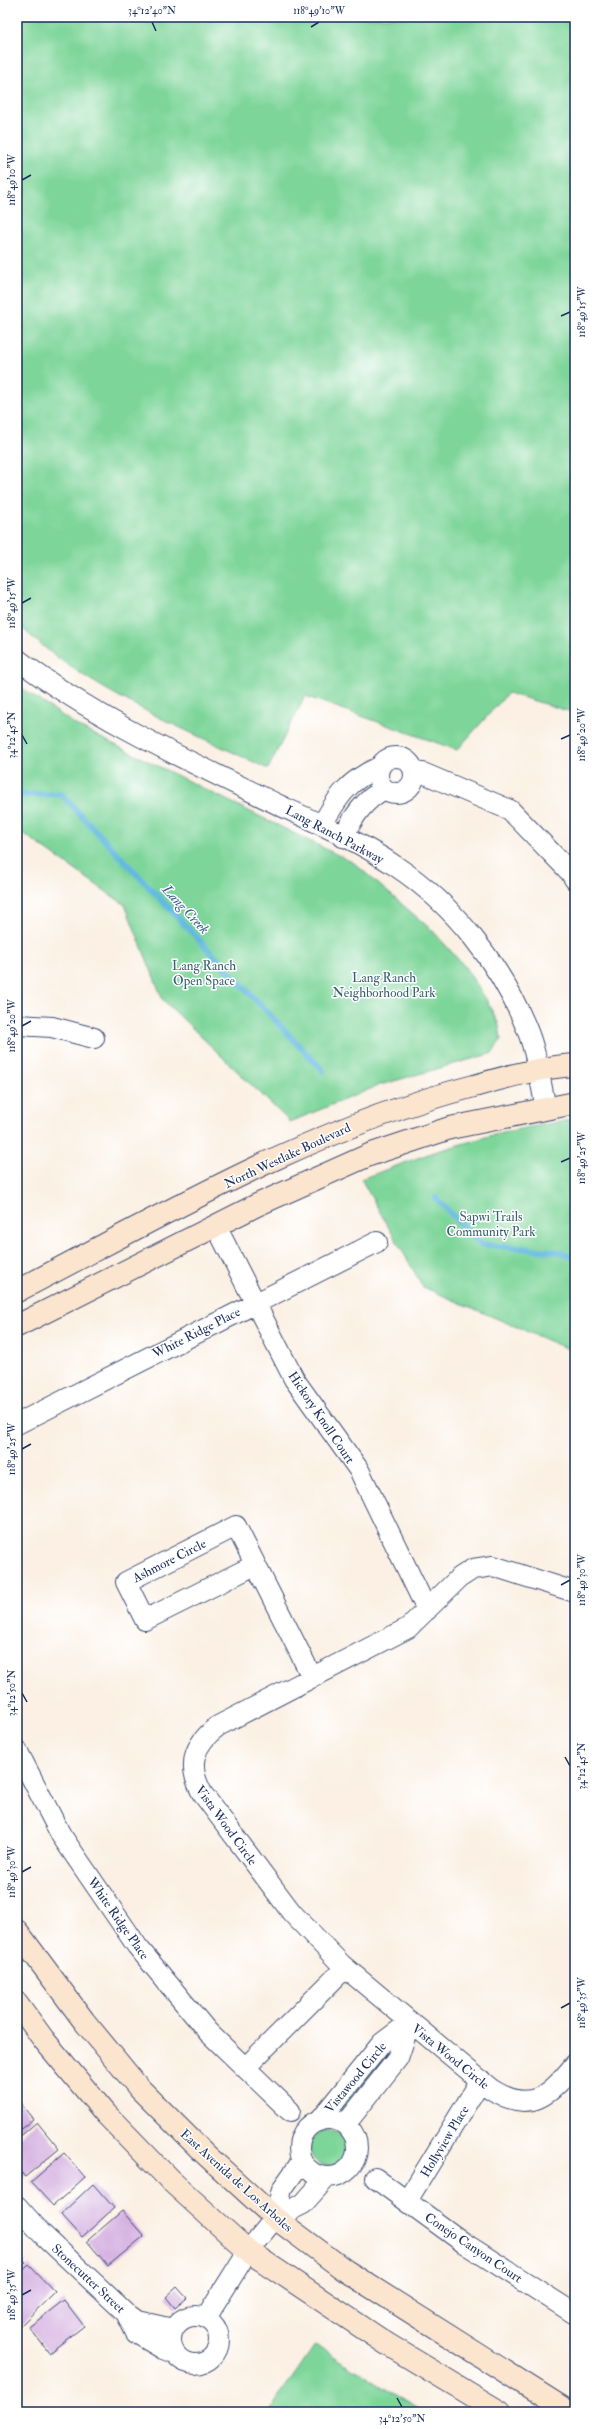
<svg xmlns="http://www.w3.org/2000/svg" width="592" height="2429" font-family="'IM FELL Double Pica',serif">
	<rect width="100%" height="100%" fill="#fff"/>
	<filter id="ink" filterUnits="userSpaceOnUse"><feTurbulence type="fractalNoise" baseFrequency=".025" numOctaves="2"/><feDisplacementMap in="SourceGraphic" scale="8" xChannelSelector="R" yChannelSelector="G"/><feConvolveMatrix kernelMatrix="1 2 1 2 8 2 1 2 1" color-interpolation-filters="sRGB"/></filter>
	<filter id="wash" filterUnits="userSpaceOnUse"><feTurbulence type="fractalNoise" baseFrequency=".012" numOctaves="4" result="noise"/><feDisplacementMap in="SourceGraphic" scale="16" xChannelSelector="R" yChannelSelector="G"/><feGaussianBlur stdDeviation="0.9" result="paint"/><feColorMatrix in="noise" values="0 0 0 0 0 0 0 0 0 0 0 0 0 0 0 0 0 1.4 0 .05"/><feComposite in="paint" operator="in"/></filter>
	<g filter="url(#wash)">
		<rect width="100%" height="100%" fill="#fbf0e3"/>
		<path fill="#7ed59a" stroke="#4c827c" d="M 17,17 L 575,17 L 575,713 L 508,693 L 457,750 L 305,696 L 268,769 C 182,727 86,691 17,623 Z
			M 17,685 L 79,727 L 354,863 L 433,931 L 465,967 L 486,999 L 499,1025 L 501,1039 L 493,1053 L 380,1085 L 290,1122 L 163,1000 L 125,905 L 17,829 Z
			M 575,1119 L 575,1352 L 423,1287 L 361,1179 L 431,1153 L 503,1132 Z
			M 391,2046 L 393,2048 L 342,2111 L 338,2109 Z
			M310 2148a18 18 0 1 1 36 0a18 18 0 1 1-36 0Z
			M 315,2345 L 423,2412 L 269,2412 Z"/>
		<g fill="none" stroke-linecap="round" stroke-linejoin="round">
			<path stroke="#64b9e1" stroke-width="6" d="M 17,795 L 61,794 L 323,1071
				M 436,1198 L 480,1244 L 560,1252 L 575,1257"/>
		</g>
		<g id="blocks">
			<path fill="#d6b2e1" d="M 17,2099 L 33,2119 L 17,2132 Z
				M 37,2122 L 59,2149 L 25,2177 L 17,2167 L 17,2139 Z
				M 64,2153 L 85,2177 L 53,2206 L 31,2182 Z
				M 93,2184 L 114,2208 L 82,2237 L 61,2214 Z
				M 122,2211 L 144,2236 L 108,2266 L 87,2241 Z
				M 17,2253 L 26,2262 L 17,2271 Z
				M 29,2265 L 55,2292 L 17,2329 L 17,2276 Z
				M 177,2287 L 187,2298 L 175,2308 L 166,2297 Z
				M 64,2300 L 84,2326 L 49,2353 L 29,2327 Z"/>
		</g>
	</g>
	<g filter="url(#ink)">
		<use href="#blocks" fill-opacity="0" stroke="#3d4c72" stroke-width="1"/>
		<g fill="none" stroke-linecap="round" stroke-linejoin="round">
			<defs>
				<path id="minor" d="M 17,659 C 97,720 191,762 281,806 C 320,824 362,843 397,867 C 454,905 500,964 526,1027 C 537,1052 540,1082 546,1108
					M378 775a18 18 0 1 1 36 0a18 18 0 1 1-36 0Z
					M 414,773 L 423,773 L 510,810 L 570,872 L 575,880
					M 322,825 C 338,796 348,781 379,767
					M 343,837 C 353,818 364,799 385,789
					M 17,1025 L 52,1027 L 94,1038
					M 216,1226 L 294,1379 L 359,1470 L 427,1610
					M 17,1424 L 377,1242
					M 255,1565 L 145,1620 L 126,1582 L 236,1526 L 312,1677
					M 575,1592 L 493,1566 L 473,1569 L 459,1578 L 408,1628 L 218,1726 C 193,1745 187,1765 202,1793 L 292,1913 L 342,1965 L 491,2089 C 531,2115 550,2095 575,2064
					M 17,1750 L 61,1835 L 137,1946 L 208,2032 L 290,2111
					M 245,2068 L 345,1968
					M299 2148a29 29 0 1 1 58 0a29 29 0 1 1-58 0Z
					M 319,2121 L 382,2043 L 410,2022
					M 345,2125 L 398,2058 L 410,2022
					M 375,2178 L 464,2243 L 575,2314
					M 407,2201 L 481,2080
					M 17,2206 L 42,2234 L 126,2313 L 137,2321 L 173,2329
					M 275,2218 L 282,2189 L 302,2161
					M 127,2315 L 136,2333 L 163,2349 L 174,2353
					M171 2340a24 24 0 1 1 48 0a24 24 0 1 1-48 0Z
					M 206,2318 L 248,2251 L 275,2218 L 303,2204 L 327,2177"/>
				<path id="secondary" d="M 17,1291 C 165,1214 311,1128 474,1086 C 506,1077 541,1067 575,1065
					M 17,1326 L 257,1205 L 369,1155 L 450,1128 L 575,1103
					M 17,1931 L 84,2021 L 139,2088 L 204,2153 L 275,2218 L 346,2271 L 569,2412
					M 17,2003 L 44,2040 L 106,2114 L 170,2180 L 248,2251 L 387,2344 L 500,2412"/>
			</defs>
			<use href="#minor" stroke="#3d4c72" stroke-width="22"/>
			<use href="#secondary" stroke="#3d4c72" stroke-width="24"/>
			<use href="#minor" stroke="#fff" stroke-width="20"/>
			<use href="#secondary" stroke="#fce5cf" stroke-width="22"/>
		</g>
	</g>
	<path fill="none" stroke="#1b2f5e" stroke-width="1.5" d="M 152,22 L 156,31M 311,27 L 319,22M 22,180 L 31,175M 561,316 L 570,312M 22,603 L 31,598M 22,735 L 27,744M 561,739 L 570,735M 22,1026 L 31,1021M 561,1162 L 570,1158M 22,1449 L 31,1444M 561,1585 L 570,1580M 22,1693 L 27,1702M 565,1757 L 570,1766M 22,1872 L 31,1867M 561,2008 L 570,2003M 22,2295 L 31,2290M 397,2398 L 402,2407"/>
	<g text-anchor="middle" stroke-width="3" stroke-linejoin="round" paint-order="stroke">
		<g font-size="13" fill="#1b2f5e" stroke="#fff">
			<text transform="translate(335 834) rotate(28)" y="5">Lang Ranch Parkway</text>
			<text transform="translate(287 1155) rotate(-25)" y="5">North Westlake Boulevard</text>
			<text transform="translate(196 1332) rotate(-27)" y="5">White Ridge Place</text>
			<text transform="translate(322 1417) rotate(56)" y="5">Hickory Knoll Court</text>
			<text transform="translate(169 1560) rotate(-27)" y="5">Ashmore Circle</text>
			<text transform="translate(227 1825) rotate(54)" y="5">Vista Wood Circle</text>
			<text transform="translate(119 1918) rotate(55)" y="5">White Ridge Place</text>
			<text transform="translate(451 2056) rotate(39)" y="5">Vista Wood Circle</text>
			<text transform="translate(355 2077) rotate(-50)" y="5">Vistawood Circle</text>
			<text transform="translate(444 2141) rotate(-59)" y="5">Hollyview Place</text>
			<text transform="translate(237 2180) rotate(42)" y="5">East Avenida de Los Arboles</text>
			<text transform="translate(474 2247) rotate(34)" y="5">Conejo Canyon Court</text>
			<text transform="translate(89 2278) rotate(43)" y="5">Stonecutter Street</text>
		</g>
		<g font-size="13" fill="#396170" stroke="#fff">
			<text x="204" y="970">Lang Ranch<tspan x="204" dy="15">Open Space</tspan></text>
			<text x="384" y="982">Lang Ranch<tspan x="384" dy="15">Neighborhood Park</tspan></text>
			<text x="491" y="1221">Sapwi Trails<tspan x="491" dy="15">Community Park</tspan></text>
		</g>
		<g font-size="14" font-style="italic" fill="#355f8c" stroke="#fff">
			<text transform="translate(186 909) rotate(47)" y="5">Lang Creek</text>
		</g>
	</g>
	<rect width="592" height="2429" fill="none" stroke="#fff" stroke-width="44"/>
	<rect x="22" y="22" width="548" height="2385" fill="none" stroke="#1b2f5e" stroke-width="1.5"/>
	<g font-size="10" text-anchor="middle" fill="#1b2f5e">
		<text x="152" y="14">34°12'40"N</text>
		<text x="319" y="14">118°49'10"W</text>
		<text transform="translate(11 180) rotate(-90)" y="4">118°49'10"W</text>
		<text transform="translate(581 312) rotate(-90)" y="4">118°49'15"W</text>
		<text transform="translate(11 603) rotate(-90)" y="4">118°49'15"W</text>
		<text transform="translate(581 735) rotate(-90)" y="4">118°49'20"W</text>
		<text transform="translate(11 735) rotate(-90)" y="4">34°12'45"N</text>
		<text transform="translate(11 1026) rotate(-90)" y="4">118°49'20"W</text>
		<text transform="translate(581 1158) rotate(-90)" y="4">118°49'25"W</text>
		<text transform="translate(11 1449) rotate(-90)" y="4">118°49'25"W</text>
		<text transform="translate(581 1580) rotate(-90)" y="4">118°49'30"W</text>
		<text transform="translate(11 1693) rotate(-90)" y="4">34°12'50"N</text>
		<text transform="translate(581 1766) rotate(-90)" y="4">34°12'45"N</text>
		<text transform="translate(11 1872) rotate(-90)" y="4">118°49'30"W</text>
		<text transform="translate(581 2003) rotate(-90)" y="4">118°49'35"W</text>
		<text transform="translate(11 2295) rotate(-90)" y="4">118°49'35"W</text>
		<text x="402" y="2422">34°12'50"N</text>
	</g>
</svg>
